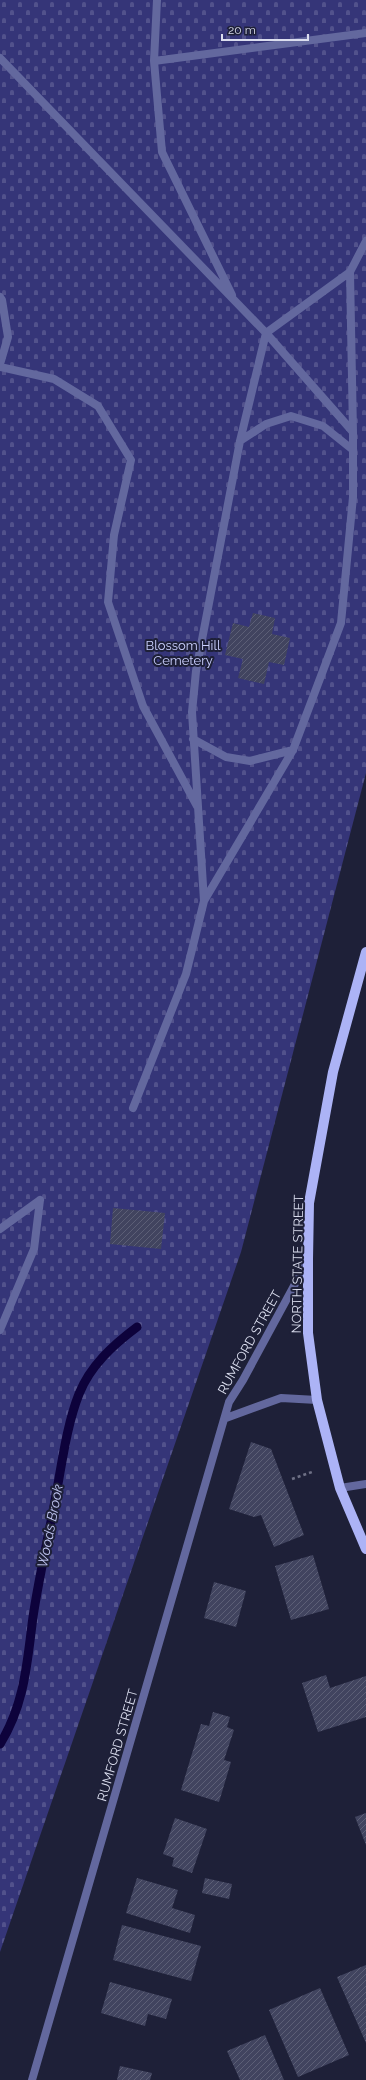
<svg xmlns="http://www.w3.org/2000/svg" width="366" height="2080" font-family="Raleway,sans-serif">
	<defs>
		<pattern id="cemetery-stones" width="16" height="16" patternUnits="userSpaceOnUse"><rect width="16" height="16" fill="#353578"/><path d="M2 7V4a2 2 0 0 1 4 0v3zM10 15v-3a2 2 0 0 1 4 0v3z" fill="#52528c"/></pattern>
		<pattern id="building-hatch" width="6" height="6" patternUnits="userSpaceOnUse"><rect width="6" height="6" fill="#41445f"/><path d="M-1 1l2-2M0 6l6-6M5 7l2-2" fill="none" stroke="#5c5f76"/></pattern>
	</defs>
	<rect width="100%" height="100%" fill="#1e2038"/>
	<path fill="url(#cemetery-stones)" d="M 0,0 L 366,0 L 366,773 L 241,1252 L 0,1952 Z"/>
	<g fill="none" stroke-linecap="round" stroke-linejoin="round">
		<path stroke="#0d023b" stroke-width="9" d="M 0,1744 C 25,1704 27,1662 33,1617 C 39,1576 49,1535 56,1495 C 62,1463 67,1424 79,1394 C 90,1366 113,1345 137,1327"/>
	</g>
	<path fill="url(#building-hatch)" d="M 253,613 L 275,618 L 272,634 L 290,638 L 284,665 L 269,662 L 264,684 L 238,678 L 243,659 L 225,655 L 233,623 L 249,627 Z
		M 113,1208 L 165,1213 L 161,1249 L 110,1244 Z
		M 251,1442 L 271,1449 L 304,1535 L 274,1547 L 261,1515 L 254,1517 L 229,1509 Z
		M 313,1555 L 329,1609 L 291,1620 L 275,1566 Z
		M 214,1582 L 246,1591 L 236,1627 L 204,1618 Z
		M 326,1675 L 330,1688 L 366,1676 L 366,1717 L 318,1732 L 302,1683 Z
		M 213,1712 L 230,1717 L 227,1727 L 234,1730 L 224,1760 L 231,1762 L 219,1802 L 181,1790 L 201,1724 L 209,1726 Z
		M 366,1813 L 366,1845 L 355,1817 Z
		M 175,1818 L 207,1829 L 192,1873 L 172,1866 L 174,1858 L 163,1854 Z
		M 137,1878 L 178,1890 L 172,1908 L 195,1915 L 190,1933 L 126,1913 Z
		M 205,1878 L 232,1884 L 229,1899 L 202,1893 Z
		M 122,1925 L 201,1946 L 191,1981 L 113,1960 Z
		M 366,1965 L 366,2043 L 337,1977 Z
		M 110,1982 L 172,1999 L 166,2019 L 148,2014 L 145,2026 L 101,2013 Z
		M 320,1988 L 349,2055 L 298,2077 L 269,2010 Z
		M 265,2035 L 284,2080 L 240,2080 L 227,2051 Z
		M 120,2066 L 152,2073 L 150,2080 L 117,2080 Z"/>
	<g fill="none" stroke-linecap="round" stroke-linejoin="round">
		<path stroke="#6e7085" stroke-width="2.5" stroke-dasharray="3 3" stroke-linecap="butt" d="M 292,1479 L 312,1472"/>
		<path stroke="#63689e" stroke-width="8" d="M 0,58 L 266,333 L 240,441 L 196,671 L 192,712 L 204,901
			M 154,61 L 157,0
			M 350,272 L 353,432
			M 232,295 L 162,152 L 154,61 L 366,33
			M 0,297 L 2,300 L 8,337 L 0,364
			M 0,367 L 54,379 L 98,406 L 131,460 L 114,535 L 108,602 L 143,706 L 197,806
			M 240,441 L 266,424 L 291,416 L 323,426 L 353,450
			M 193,739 L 226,757 L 250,761 L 293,750
			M 133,1108 L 186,974 L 204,901 L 293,750 L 341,623 L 353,497 L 353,432 L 266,333 L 350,272 L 366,241
			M 0,1229 L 40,1200
			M 0,1330 L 34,1249 L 40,1200"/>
		<path stroke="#63689e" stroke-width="8" d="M 226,1418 L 281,1398 L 317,1400
			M 340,1488 L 366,1484
			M 32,2080 L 229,1402 L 243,1380 L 308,1260"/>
		<path stroke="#acb3f6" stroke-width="10" d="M 366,952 L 333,1072 L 309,1203 L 308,1259 L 308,1333 L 317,1400 L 340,1488 L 366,1549"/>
	</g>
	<g text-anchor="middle" stroke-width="4" stroke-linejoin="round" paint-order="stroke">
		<g font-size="13" fill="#cbd0fe" stroke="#1e2038">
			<text x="183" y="650">Blossom Hill<tspan x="183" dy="15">Cemetery</tspan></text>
		</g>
		<g font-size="13" fill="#dbdeef" stroke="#1e2038">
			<text transform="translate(297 1264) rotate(-89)" y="5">NORTH STATE STREET</text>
			<text transform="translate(249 1342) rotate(-61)" y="5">RUMFORD STREET</text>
			<text transform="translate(117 1745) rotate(-74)" y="5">RUMFORD STREET</text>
		</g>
		<g font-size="14" font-style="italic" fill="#c0c5f2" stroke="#1e2038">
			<text transform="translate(50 1526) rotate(-79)" y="5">Woods Brook</text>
		</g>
	</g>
	<path d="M222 34v6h86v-6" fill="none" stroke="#dbdeef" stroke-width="2"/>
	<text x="228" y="34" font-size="12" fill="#dbdeef" stroke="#1e2038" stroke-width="3" paint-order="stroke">20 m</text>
</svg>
